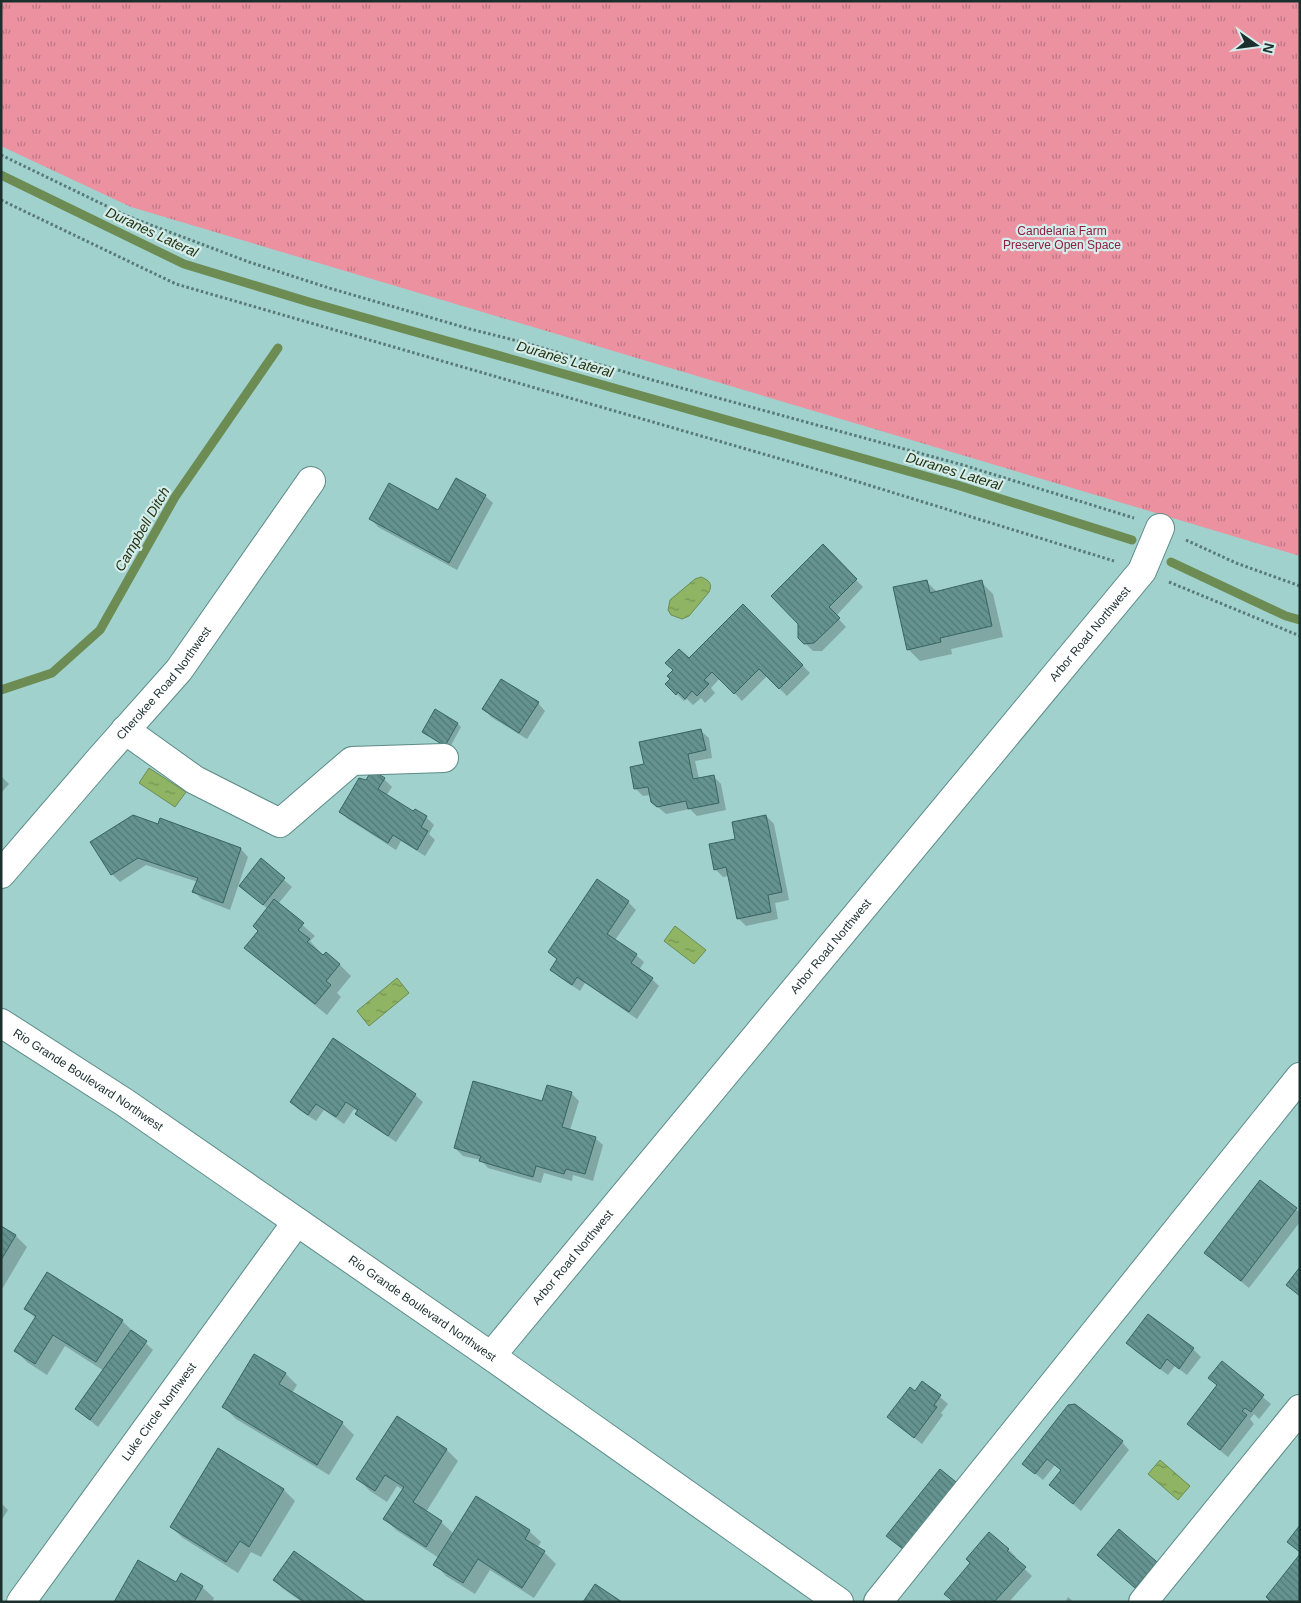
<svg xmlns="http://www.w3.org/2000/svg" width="1301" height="1603" font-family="Arial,sans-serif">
	<defs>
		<pattern id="park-tufts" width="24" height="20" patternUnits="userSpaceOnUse" patternTransform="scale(1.25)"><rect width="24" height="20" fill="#ec91a0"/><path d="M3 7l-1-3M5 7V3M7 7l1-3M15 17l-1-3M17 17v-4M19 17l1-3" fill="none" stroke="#be7783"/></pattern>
		<pattern id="water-ripples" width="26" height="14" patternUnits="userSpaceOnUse" patternTransform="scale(1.25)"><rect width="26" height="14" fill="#8fb464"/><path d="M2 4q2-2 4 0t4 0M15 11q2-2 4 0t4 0" fill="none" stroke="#749353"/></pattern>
		<pattern id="building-back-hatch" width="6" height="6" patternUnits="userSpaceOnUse" patternTransform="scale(1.25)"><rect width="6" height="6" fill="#659490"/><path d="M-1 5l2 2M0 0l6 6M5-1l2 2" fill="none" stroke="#527976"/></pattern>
	</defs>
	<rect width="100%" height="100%" fill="#a0d1cd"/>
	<path fill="url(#park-tufts)" d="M 1,1 L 1300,1 L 1300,556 L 131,207 L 1,146 Z"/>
	<path fill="url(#water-ripples)" stroke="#6c8c54" d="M 701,577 C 709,580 713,584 709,592 L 689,616 L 682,619 L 671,615 L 668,610 L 670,600 L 695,579 Z
		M 149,768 L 186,792 L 175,807 L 139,783 Z
		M 675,926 L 706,950 L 694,964 L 664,941 Z
		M 397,978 L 409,993 L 369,1026 L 357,1011 Z
		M 1160,1460 L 1190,1486 L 1178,1500 L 1148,1474 Z"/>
	<path fill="#0003" d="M 485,496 L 493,503 L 457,570 L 378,527 L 371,519 L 439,512 Z
		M 823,546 L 863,587 L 836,616 L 846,627 L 822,651 L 813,651 L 799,637 Z
		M 926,581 L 937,592 L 981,582 L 993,594 L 1003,637 L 951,649 L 952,654 L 920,661 L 908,649 Z
		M 743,606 L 810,673 L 787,696 L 767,676 L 742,701 L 720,678 L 711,688 L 715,693 L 705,703 L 701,698 L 693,705 L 687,699 L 684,701 L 667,684 L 689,660 Z
		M 538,703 L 545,711 L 527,739 L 491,717 L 484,709 Z
		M 458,724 L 461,727 L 449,749 L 423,732 Z
		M 701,731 L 709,738 L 712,758 L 695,761 L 699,779 L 713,776 L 721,784 L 726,810 L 697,816 L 690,809 L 666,814 L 652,802 L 651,795 L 643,796 L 636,789 L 645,765 Z
		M 372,772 L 384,779 L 392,787 L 386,796 L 414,813 L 415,811 L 426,817 L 434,825 L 429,834 L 435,840 L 425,856 L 401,841 L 396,850 L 348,819 L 340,812 L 367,781 Z
		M 1,776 L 9,784 L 1,793 Z
		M 766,816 L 774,824 L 789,900 L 775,903 L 778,919 L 746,926 L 738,918 L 729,876 L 723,877 L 715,869 L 737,840 Z
		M 159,825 L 241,849 L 248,857 L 230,910 L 202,899 L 194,892 L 198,882 L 146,865 L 120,882 L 112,874 L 92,843 Z
		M 261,860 L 292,887 L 278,904 L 315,936 L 310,941 L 320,952 L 319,953 L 339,964 L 351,976 L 337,993 L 341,997 L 327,1015 L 258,959 L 246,948 L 259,931 L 268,909 L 240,886 Z
		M 598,881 L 628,902 L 636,910 L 615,940 L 636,955 L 644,962 L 639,970 L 652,979 L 659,986 L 637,1019 L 585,983 L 580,991 L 559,977 L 551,969 L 558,960 Z
		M 571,1093 L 579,1101 L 570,1130 L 595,1138 L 603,1145 L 593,1181 L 573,1175 L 572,1181 L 544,1173 L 541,1183 L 488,1168 L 481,1160 L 463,1156 L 455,1148 L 543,1102 Z
		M 415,1095 L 423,1102 L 396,1142 L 365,1121 L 357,1114 L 358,1112 L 354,1109 L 344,1124 L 324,1110 L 316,1121 L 299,1110 L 291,1102 Z
		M 1261,1182 L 1300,1213 L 1300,1222 L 1249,1288 L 1206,1253 Z
		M 1,1227 L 16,1236 L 27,1247 L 1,1291 Z
		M 26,1309 L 122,1321 L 153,1350 L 98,1427 L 76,1409 L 104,1371 L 65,1346 L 47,1375 L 27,1362 L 16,1351 L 36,1319 Z
		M 1148,1316 L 1193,1349 L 1201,1357 L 1187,1375 L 1175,1366 L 1168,1375 L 1135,1351 L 1128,1343 Z
		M 255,1355 L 286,1374 L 297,1385 L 292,1393 L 342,1423 L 354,1435 L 329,1475 L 236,1419 L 224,1407 Z
		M 1222,1363 L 1271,1404 L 1259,1419 L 1254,1414 L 1250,1419 L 1254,1424 L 1228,1457 L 1196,1431 L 1218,1386 L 1210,1378 Z
		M 923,1382 L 948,1404 L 941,1413 L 943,1415 L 922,1444 L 888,1417 L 915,1393 Z
		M 397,1418 L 447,1450 L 458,1461 L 426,1512 L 441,1522 L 454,1534 L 529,1531 L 541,1542 L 537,1548 L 544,1552 L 556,1564 L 534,1598 L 490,1570 L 475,1594 L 446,1576 L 435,1564 L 439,1558 L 396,1530 L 385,1519 L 403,1490 L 397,1486 L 387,1502 L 370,1491 L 358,1479 Z
		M 1122,1442 L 1129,1450 L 1081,1511 L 1051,1485 L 1062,1471 L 1055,1465 L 1043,1480 L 1024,1464 Z
		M 218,1449 L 284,1490 L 295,1501 L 261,1557 L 251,1552 L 238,1573 L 183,1538 L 171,1527 Z
		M 940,1471 L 963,1491 L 911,1556 L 896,1543 Z
		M 1,1503 L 8,1510 L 1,1521 Z
		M 1119,1531 L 1164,1571 L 1143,1595 L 1098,1555 Z
		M 1008,1549 L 1016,1557 L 1014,1559 L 1032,1576 L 1009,1602 L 954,1602 Z
		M 275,1580 L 364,1602 L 302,1602 L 282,1588 Z
		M 176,1583 L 202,1587 L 214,1598 L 212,1602 L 116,1602 Z
		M 1068,1597 L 1074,1602 L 1065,1602 Z"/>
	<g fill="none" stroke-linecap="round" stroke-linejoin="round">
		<path stroke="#6c8c54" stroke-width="9" d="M 1,175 L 184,264 L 309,302 L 957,485 L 1132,540
			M 1171,562 L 1286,616 L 1300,620
			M 1,690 L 52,673 L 100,630 L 175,497 L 278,348"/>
	</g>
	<path fill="url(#building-back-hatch)" stroke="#376562" d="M 456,478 L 486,495 L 449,563 L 369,519 L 389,483 L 438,510 Z
		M 823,544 L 857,579 L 829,607 L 840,618 L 814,643 L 804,644 L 798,638 L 798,624 L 771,596 Z
		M 927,580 L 930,593 L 982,580 L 992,626 L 940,638 L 941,642 L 907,650 L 893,587 Z
		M 743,604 L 803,665 L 779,689 L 759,669 L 734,694 L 712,672 L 704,680 L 709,684 L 697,696 L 692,691 L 685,699 L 678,692 L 676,695 L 665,684 L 670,679 L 667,676 L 673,670 L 665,663 L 679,649 L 689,658 Z
		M 501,679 L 539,702 L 519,733 L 482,709 Z
		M 435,709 L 458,723 L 445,746 L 422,732 Z
		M 701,729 L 706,750 L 688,754 L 693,779 L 714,775 L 719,803 L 688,809 L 686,801 L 657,807 L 651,802 L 648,787 L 634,789 L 630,767 L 644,764 L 639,742 Z
		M 372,770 L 385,778 L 378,789 L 413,811 L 415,809 L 427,816 L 421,827 L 428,831 L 417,850 L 393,835 L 388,843 L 339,812 L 359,778 L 366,780 Z
		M 133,815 L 158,824 L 160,818 L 241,848 L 223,903 L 192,892 L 198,878 L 138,858 L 111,875 L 90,842 Z
		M 766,815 L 782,892 L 768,895 L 771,912 L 737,919 L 726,867 L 714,870 L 709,844 L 735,839 L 732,822 Z
		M 261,858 L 285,878 L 263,905 L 239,886 Z
		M 597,879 L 629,901 L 607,934 L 637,954 L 631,963 L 653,978 L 629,1012 L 577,977 L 572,985 L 550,970 L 557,959 L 548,952 Z
		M 274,899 L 304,923 L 298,930 L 310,939 L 307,942 L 323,955 L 326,952 L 340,964 L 326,981 L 331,985 L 315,1004 L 244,948 L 258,931 L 253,926 Z
		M 333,1038 L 416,1094 L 388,1136 L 355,1114 L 358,1110 L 346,1102 L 336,1117 L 316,1104 L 308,1115 L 290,1102 Z
		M 473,1081 L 542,1101 L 547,1085 L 572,1092 L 562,1127 L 596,1137 L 585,1174 L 566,1169 L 564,1174 L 536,1166 L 533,1177 L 479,1161 L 481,1156 L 454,1148 Z
		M 1260,1180 L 1297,1208 L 1241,1281 L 1204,1253 Z
		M 1,1226 L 16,1235 L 1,1260 Z
		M 1300,1267 L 1300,1296 L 1286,1285 Z
		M 47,1272 L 123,1320 L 96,1362 L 53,1335 L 35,1364 L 14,1351 L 36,1316 L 24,1309 Z
		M 1148,1314 L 1194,1348 L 1179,1369 L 1167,1359 L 1160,1369 L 1126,1343 Z
		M 131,1330 L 147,1341 L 90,1420 L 75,1409 Z
		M 254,1354 L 286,1373 L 279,1384 L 343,1422 L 317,1465 L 222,1407 Z
		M 1222,1361 L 1264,1395 L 1251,1412 L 1245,1408 L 1242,1411 L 1247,1415 L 1220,1450 L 1187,1424 L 1217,1385 L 1208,1378 Z
		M 922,1381 L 941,1395 L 934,1405 L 937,1407 L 914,1438 L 887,1417 L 910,1387 L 915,1391 Z
		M 1075,1404 L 1123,1441 L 1073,1504 L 1049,1485 L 1061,1470 L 1047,1459 L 1035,1474 L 1022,1464 L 1068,1405 Z
		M 397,1416 L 447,1449 L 413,1502 L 442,1521 L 426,1547 L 383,1519 L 404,1487 L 385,1475 L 375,1491 L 356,1479 Z
		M 218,1448 L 284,1489 L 249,1547 L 240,1541 L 226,1562 L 170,1527 Z
		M 940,1469 L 956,1482 L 903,1549 L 886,1536 Z
		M 476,1496 L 530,1530 L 525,1539 L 545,1551 L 522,1588 L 478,1559 L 463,1583 L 433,1565 Z
		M 1300,1525 L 1300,1552 L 1287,1542 Z
		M 1119,1529 L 1157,1562 L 1135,1588 L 1097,1555 Z
		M 989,1532 L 1009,1549 L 1007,1551 L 1026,1567 L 994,1602 L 954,1602 L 944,1594 L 970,1563 L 966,1559 Z
		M 294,1551 L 366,1602 L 304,1602 L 273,1580 Z
		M 1300,1554 L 1300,1602 L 1271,1602 L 1266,1597 Z
		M 138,1560 L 176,1582 L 181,1573 L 203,1586 L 194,1602 L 114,1602 Z
		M 595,1584 L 622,1602 L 583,1602 Z"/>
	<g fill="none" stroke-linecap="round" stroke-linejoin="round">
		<defs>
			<g id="minor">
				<path d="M 125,730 L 195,780 L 280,823 L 352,761 L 444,758"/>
				<path id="s1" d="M 1,874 L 100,759 L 179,670 L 311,481"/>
				<path id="s2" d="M 491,1356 L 1142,571 L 1160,528"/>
				<path id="s3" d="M 21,1602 L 296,1223"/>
				<path d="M 878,1602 L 1300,1077"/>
				<path d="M 1143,1602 L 1300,1409"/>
			</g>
			<g id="major">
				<path id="s4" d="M 1,1023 L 124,1102 L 491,1356 L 839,1602"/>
			</g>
		</defs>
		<use href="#minor" stroke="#5c8b87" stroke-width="30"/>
		<use href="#major" stroke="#5c8b87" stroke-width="30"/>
		<path stroke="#587976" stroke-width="3" stroke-dasharray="2.5 2.5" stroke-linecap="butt" d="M 1,155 L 127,216 L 249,262 L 329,288 L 470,329 L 522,342 L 656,381 L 963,465 L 1134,518
			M 1,200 L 176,284 L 836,475 L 1114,561
			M 1186,540 L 1236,563 L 1300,586
			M 1169,582 L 1300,636"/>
		<use href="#minor" stroke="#fff" stroke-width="28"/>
		<use href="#major" stroke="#fff" stroke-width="28"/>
	</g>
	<g text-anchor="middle" stroke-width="4.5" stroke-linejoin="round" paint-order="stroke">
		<g font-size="12" fill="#8d203f" stroke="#d4ecea">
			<text x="1062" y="235">Candelaria Farm<tspan x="1062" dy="14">Preserve Open Space</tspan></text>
		</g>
		<g font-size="12" fill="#1b2f2d" stroke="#d4ecea">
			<text dy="4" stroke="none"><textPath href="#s2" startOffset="938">Arbor Road Northwest</textPath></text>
			<text dy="4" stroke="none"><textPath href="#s1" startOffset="251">Cherokee Road Northwest</textPath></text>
			<text dy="4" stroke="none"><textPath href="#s2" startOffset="532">Arbor Road Northwest</textPath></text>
			<text dy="4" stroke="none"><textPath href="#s4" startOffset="104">Rio Grande Boulevard Northwest</textPath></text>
			<text dy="4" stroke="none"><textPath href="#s2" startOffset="128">Arbor Road Northwest</textPath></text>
			<text dy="4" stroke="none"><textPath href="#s4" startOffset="509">Rio Grande Boulevard Northwest</textPath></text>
			<text dy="4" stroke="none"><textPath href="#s3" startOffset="235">Luke Circle Northwest</textPath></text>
		</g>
		<g font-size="14" font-style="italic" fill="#243311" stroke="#d4ecea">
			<text transform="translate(152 232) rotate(25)" y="5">Duranes Lateral</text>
			<text transform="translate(565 359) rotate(16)" y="5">Duranes Lateral</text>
			<text transform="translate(954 471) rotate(17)" y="5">Duranes Lateral</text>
			<text transform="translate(142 529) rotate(-60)" y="5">Campbell Ditch</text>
		</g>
	</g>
	<rect width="1301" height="1603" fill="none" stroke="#1b2f2d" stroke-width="5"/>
	<g transform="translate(1256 45) rotate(104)" stroke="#d4ecea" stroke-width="4" paint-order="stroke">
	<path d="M0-4L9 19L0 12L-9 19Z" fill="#1b2f2d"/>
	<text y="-8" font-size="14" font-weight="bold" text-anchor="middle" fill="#1b2f2d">N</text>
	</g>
</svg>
